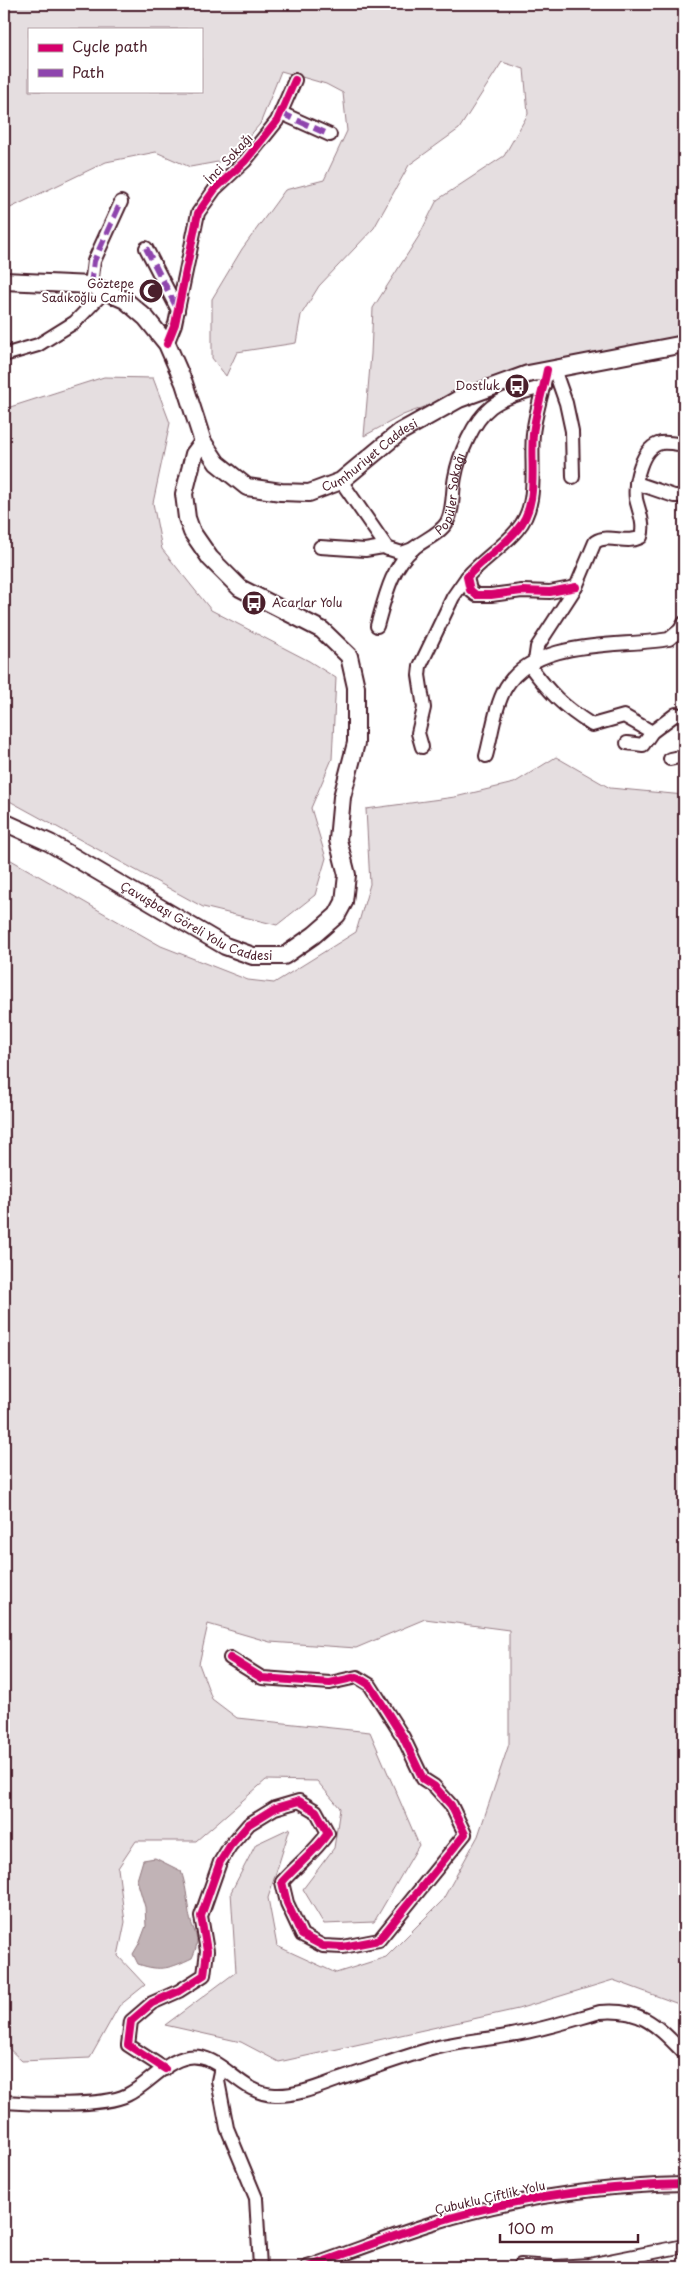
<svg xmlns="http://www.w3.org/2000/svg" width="688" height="2271" font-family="'Playpen Sans',sans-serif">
	<rect width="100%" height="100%" fill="#fff"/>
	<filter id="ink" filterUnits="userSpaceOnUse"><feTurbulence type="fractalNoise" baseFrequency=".02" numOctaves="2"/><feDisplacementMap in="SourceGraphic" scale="10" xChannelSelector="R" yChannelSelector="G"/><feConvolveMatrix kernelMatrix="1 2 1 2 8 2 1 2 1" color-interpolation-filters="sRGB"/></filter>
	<g filter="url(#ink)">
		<path fill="#e5dee0" stroke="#987e86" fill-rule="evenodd" d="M 4,4 L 684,4 L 684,344 L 486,384 L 403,415 L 364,436 L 371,354 L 373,308 L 419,236 L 437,200 L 504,156 L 528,114 L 524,69 L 502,62 L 459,129 L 409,165 L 374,228 L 319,286 L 301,315 L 296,343 L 237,352 L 226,376 L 212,358 L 212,299 L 242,249 L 285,190 L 324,180 L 347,131 L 343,93 L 326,84 L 281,71 L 260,124 L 229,160 L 190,167 L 156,152 L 106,162 L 4,211 ZM 29,29 L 201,29 L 201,91 L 29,91 Z
			M 104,377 L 153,378 L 170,423 L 153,503 L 162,549 L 211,610 L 309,661 L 336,678 L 332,759 L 311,808 L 326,858 L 315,895 L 277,925 L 203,907 L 4,798 L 4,409 Z
			M 556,757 L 610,788 L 684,795 L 684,2006 L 613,1980 L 518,2009 L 279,2062 L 241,2042 L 165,2025 L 236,1972 L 231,1892 L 256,1844 L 290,1828 L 268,1898 L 277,1946 L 336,1973 L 386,1957 L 442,1901 L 478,1836 L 509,1744 L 509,1630 L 425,1619 L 356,1648 L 270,1642 L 208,1624 L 199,1664 L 212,1699 L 237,1718 L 370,1732 L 419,1845 L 374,1922 L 324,1924 L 303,1889 L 334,1848 L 340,1808 L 317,1781 L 266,1780 L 196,1841 L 136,1841 L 118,1868 L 125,1922 L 118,1956 L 145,1985 L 119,2006 L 90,2058 L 22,2061 L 4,2044 L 4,856 L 161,946 L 248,980 L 274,983 L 356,932 L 370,884 L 366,809 L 455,797 L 514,783 Z"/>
		<path fill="#c1b3b6" stroke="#91787e" d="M 155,1858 L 181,1871 C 186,1885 187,1898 189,1913 C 192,1933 203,1936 192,1958 C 171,1968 161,1972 138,1964 L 133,1954 L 140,1942 L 146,1926 L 145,1907 L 137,1880 L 143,1860 Z"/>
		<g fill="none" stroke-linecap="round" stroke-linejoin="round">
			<defs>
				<g id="minor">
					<path d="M 281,113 L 330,135"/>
					<path d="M 146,248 L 178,310"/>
					<path d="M 91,285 L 94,261 L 121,202"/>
					<path d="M 167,344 L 175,324 L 198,213 L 215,189 L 245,161 L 277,121 L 295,80"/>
					<path d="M 4,355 L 38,345 L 75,322 L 105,291"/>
					<path d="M 554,369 L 566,403 L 572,431 L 573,477"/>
					<path d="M 547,370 C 543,391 535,414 533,434 C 530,466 540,504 517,530 C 503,547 483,559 467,577 L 470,590 L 476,595 L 491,595 L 522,591 L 550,592 L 576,587"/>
					<path d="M 341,481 L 388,549"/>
					<path d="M 636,483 L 674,496 L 684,496"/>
					<path d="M 320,547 L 365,550 L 383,547 L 402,553 L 413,549"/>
					<path id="s1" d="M 377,626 C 385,598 391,567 414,548 C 424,540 441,533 447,522 C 454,509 452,491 455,477 C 459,455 473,421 491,407 C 505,396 527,392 544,386"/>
					<path d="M 535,661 L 537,647 L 576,587 L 595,542 C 609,533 626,545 641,537 C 645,524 639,512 636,499 C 634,483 641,447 661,443 C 668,442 677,444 684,445"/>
					<path d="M 529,665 C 550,693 562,706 592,725 L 624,716 L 652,732"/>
					<path d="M 627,743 L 643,745 L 652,732 L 676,714 L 684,716"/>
					<path d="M 422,747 L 418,733 L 424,708 L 419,675 L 420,666 L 453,597 L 467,577"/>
					<path d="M 486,756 C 492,734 495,706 506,687 C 537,637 620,648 669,639 L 680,630 L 684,623"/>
					<path d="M 670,759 L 684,756"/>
					<path d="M 221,2067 L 218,2081 L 227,2128 L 256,2198 L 260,2267"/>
					<path d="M 165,2069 L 128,2045 L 131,2021 L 152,2003 L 179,1991 L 204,1975 L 207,1951 L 201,1916 L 220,1862 L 230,1846 L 249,1824 L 275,1808 L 299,1801 L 316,1811 L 328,1833 C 315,1852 297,1865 282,1882 L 287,1903 L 302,1935 L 323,1946 L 343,1947 L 379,1940 L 465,1834 L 451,1805 L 434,1786 L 423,1779 L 403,1737 L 370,1685 L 357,1677 L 330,1683 L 262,1678 L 230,1658"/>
					<path d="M 4,2102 C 33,2104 103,2107 127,2095 C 148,2085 165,2061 188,2057 C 222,2052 238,2094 275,2095 C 296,2096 318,2087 337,2080 C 368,2070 399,2058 431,2049 C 459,2041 488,2040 516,2034 C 545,2029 572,2020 600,2012 C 642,2008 657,2026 684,2053"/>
					<path d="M 307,2267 C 349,2253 391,2236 433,2223 C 514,2198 599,2186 684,2184"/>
					<path d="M 520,2267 L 521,2265 L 553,2267"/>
					<path d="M 556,2267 L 589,2265 L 684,2246"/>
				</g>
				<g id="major">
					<path id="s2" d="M 4,281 L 91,285 L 125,300 L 146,318 L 167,344 L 184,383 L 203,442 L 217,463 L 247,487 L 281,492 L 309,493 L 341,481 L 400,432 L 459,399 L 528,374 L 684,344"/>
					<path id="s3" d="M 4,822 L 50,843 L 225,946 L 253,956 L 284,956 L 314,935 L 337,915 L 344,902 L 347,875 L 338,840 L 342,797 L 356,743 L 356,687 L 349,656 L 322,630 L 240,588 L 210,558 L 192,532 L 187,518 L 184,494 L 194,454 L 203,442"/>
				</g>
			</defs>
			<use href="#minor" stroke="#4a1f2b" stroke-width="16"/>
			<use href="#major" stroke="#4a1f2b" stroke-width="20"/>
			<use href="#minor" stroke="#fff" stroke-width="12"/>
			<use href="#major" stroke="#fff" stroke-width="16"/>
			<path stroke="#8e44ad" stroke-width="6" stroke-dasharray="12 6" stroke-linecap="butt" d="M 281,113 L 330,135
				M 146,248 L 178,310
				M 91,285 L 94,261 L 121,202"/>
			<defs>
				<path id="cycleway" d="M 167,344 L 175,324 L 198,213 L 215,189 L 245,161 L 277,121 L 295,80
					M 547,370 C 543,391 535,414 533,434 C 530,466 540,504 517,530 C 503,547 483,559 467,577 L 470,590 L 476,595 L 491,595 L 522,591 L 550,592 L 576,587
					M 165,2069 L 128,2045 L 131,2021 L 152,2003 L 179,1991 L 204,1975 L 207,1951 L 201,1916 L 220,1862 L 230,1846 L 249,1824 L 275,1808 L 299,1801 L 316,1811 L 328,1833 C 315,1852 297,1865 282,1882 L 287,1903 L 302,1935 L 323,1946 L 343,1947 L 379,1940 L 465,1834 L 451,1805 L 434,1786 L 423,1779 L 403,1737 L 370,1685 L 357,1677 L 330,1683 L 262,1678 L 230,1658
					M 307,2267 C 349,2253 391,2236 433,2223 C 514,2198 599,2186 684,2184"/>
			</defs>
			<use href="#cycleway" stroke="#fff" stroke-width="11"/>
			<use href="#cycleway" stroke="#d6006c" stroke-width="8"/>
		</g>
	</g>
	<defs>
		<symbol id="mosque-disc" viewBox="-11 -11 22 22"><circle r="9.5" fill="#4a1f2b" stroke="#fff"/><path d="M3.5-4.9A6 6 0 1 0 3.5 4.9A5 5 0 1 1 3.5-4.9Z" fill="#fff"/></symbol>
		<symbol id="bus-disc" viewBox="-11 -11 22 22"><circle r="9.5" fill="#4a1f2b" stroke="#fff"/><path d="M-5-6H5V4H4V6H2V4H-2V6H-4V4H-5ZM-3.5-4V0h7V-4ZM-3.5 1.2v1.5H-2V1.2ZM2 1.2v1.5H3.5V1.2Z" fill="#fff"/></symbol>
	</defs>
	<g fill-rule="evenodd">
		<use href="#mosque-disc" x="137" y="277" width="28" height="28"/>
		<use href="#bus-disc" x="503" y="372" width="28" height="28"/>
		<use href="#bus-disc" x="240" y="589" width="28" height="28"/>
	</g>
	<g text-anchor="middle" stroke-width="4" stroke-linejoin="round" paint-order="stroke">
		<g font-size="12" fill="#4a1f2b" stroke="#fff">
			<text transform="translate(229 159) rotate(-47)" y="4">İnci Sokağı</text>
			<text dy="4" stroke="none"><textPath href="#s2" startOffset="488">Cumhuriyet Caddesi</textPath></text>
			<text dy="4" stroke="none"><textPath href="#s1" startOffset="158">Popüler Sokağı</textPath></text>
			<text dy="4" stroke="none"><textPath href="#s3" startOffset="218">Çavuşbaşı Göreli Yolu Caddesi</textPath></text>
			<text transform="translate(490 2198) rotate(-13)" y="4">Çubuklu Çiftlik Yolu</text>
		</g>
		<g font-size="12" fill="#4a1f2b" stroke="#fff" text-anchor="end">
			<text x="134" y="288">Göztepe<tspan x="134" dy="14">Sadıkoğlu Camii</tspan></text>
			<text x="500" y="390">Dostluk</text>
			<text x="272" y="607" text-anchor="start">Acarlar Yolu</text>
		</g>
	</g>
	<rect width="688" height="2271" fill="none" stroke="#fff" stroke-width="20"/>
	<rect x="10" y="10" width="668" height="2251" fill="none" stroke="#4a1f2b" stroke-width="2" filter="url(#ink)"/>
	<rect x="28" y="28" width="175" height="65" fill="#ffffff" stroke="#b7a5aa"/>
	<rect x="38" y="44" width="25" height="8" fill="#d6006c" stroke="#b7a5aa"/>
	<text x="72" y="52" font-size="15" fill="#4a1f2b">Cycle path</text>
	<rect x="38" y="69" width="25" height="8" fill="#8e44ad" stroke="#b7a5aa"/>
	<text x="72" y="78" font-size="15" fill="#4a1f2b">Path</text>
	<path d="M500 2234v8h138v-8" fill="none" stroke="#4a1f2b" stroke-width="2.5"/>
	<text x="508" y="2234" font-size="15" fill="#4a1f2b" stroke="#ffffff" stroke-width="4" paint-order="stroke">100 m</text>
</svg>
